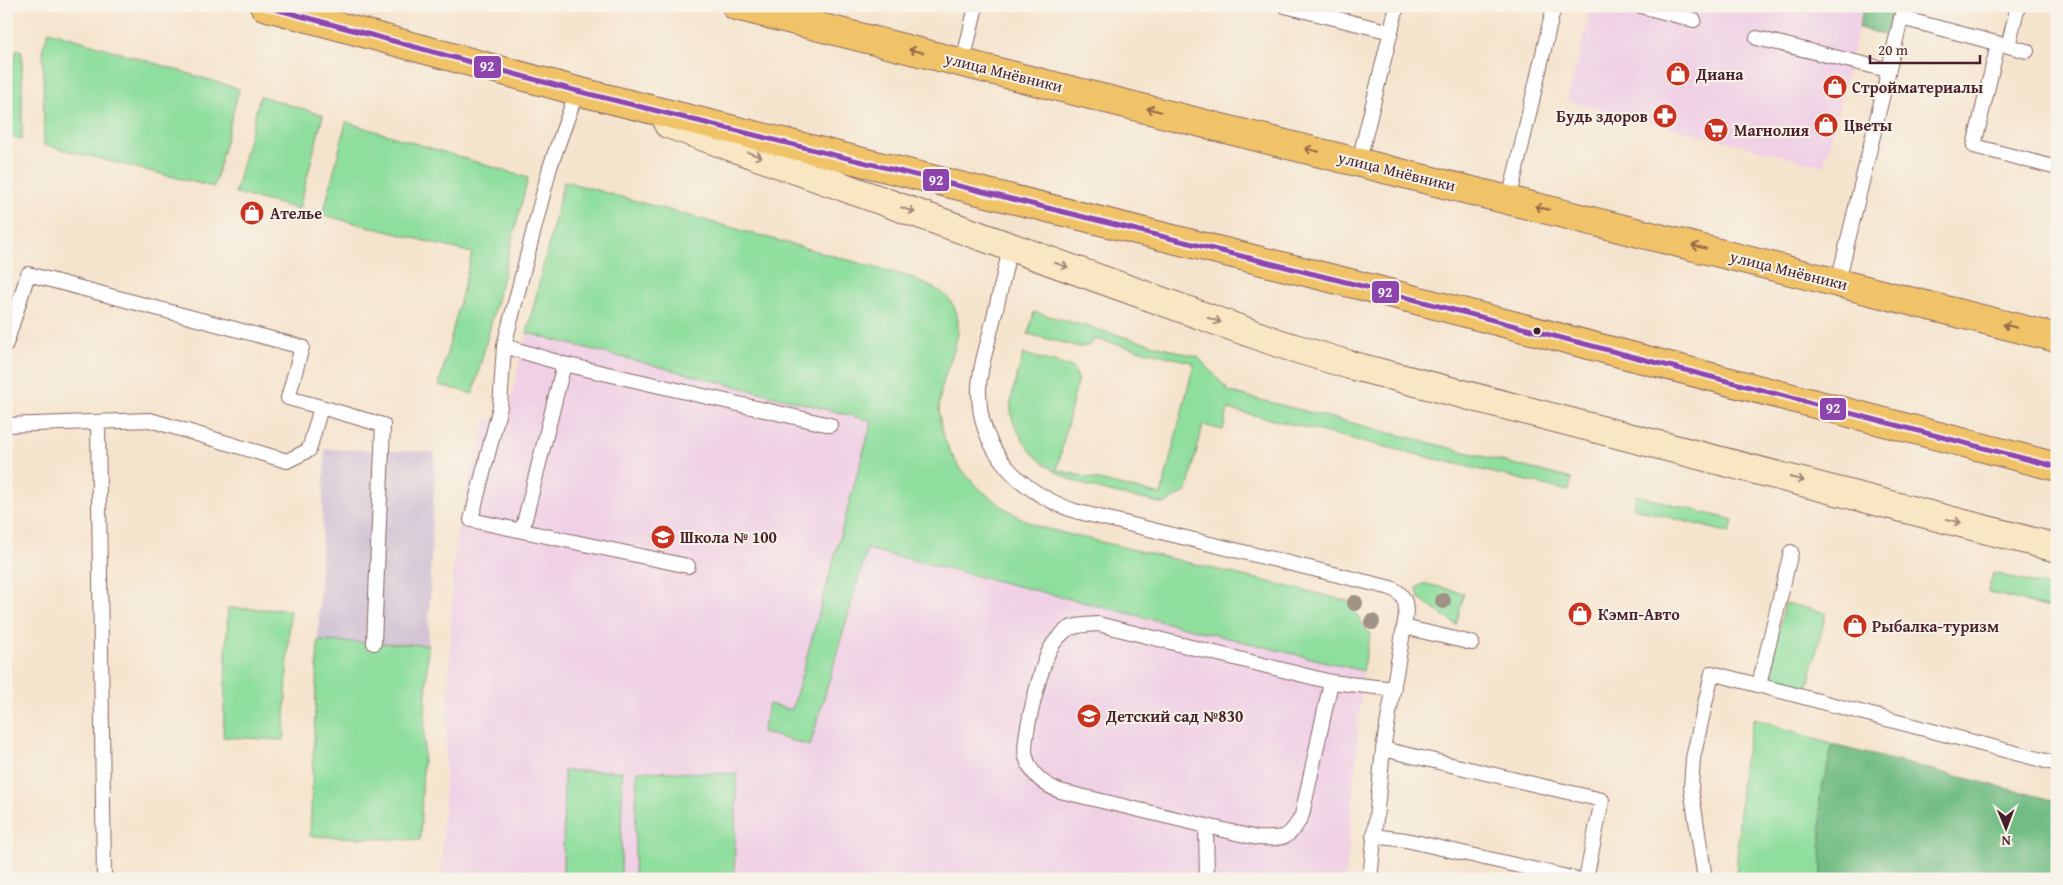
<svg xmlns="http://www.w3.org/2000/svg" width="2063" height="885" font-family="'Gentium Book Plus',serif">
	<rect width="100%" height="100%" fill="#f7f3e8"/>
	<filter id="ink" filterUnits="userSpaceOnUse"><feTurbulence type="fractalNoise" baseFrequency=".02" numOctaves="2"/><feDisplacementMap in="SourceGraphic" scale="10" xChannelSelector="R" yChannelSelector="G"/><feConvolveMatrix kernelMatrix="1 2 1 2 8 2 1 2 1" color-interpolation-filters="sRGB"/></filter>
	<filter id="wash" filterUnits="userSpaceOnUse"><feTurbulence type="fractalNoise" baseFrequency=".0096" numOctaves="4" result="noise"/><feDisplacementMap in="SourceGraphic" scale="20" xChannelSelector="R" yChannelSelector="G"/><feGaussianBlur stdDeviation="1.12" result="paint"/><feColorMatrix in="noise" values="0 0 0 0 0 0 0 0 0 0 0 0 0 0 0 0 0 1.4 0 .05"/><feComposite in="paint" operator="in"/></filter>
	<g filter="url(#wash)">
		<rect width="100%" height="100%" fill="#f5e4cd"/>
		<path fill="#f0d0e5" d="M 1591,6 L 1864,6 L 1824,166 L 1567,101 Z
			M 564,181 L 913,278 L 867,549 L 1363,671 L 1346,879 L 441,879 L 454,551 L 458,525 L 487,418 L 505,423 Z"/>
		<path fill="#cebed2" d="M 325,449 L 435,452 L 428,645 L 318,641 Z"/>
		<path fill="#8ede9d" stroke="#6c7e64" d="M 49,31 L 239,89 L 214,187 L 44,145 L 43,47 Z
			M 17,49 L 22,51 L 22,139 L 6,135 L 6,90 Z
			M 260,96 L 323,115 L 299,209 L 235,193 Z
			M 346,122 L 528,178 L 473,394 L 439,385 L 472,253 L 323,215 Z
			M 564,181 L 913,278 C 923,284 942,290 949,299 C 973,329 943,366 940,397 C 932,459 989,504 1039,527 L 1348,601 L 1370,635 L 1363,671 L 867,549 L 810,746 L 762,732 L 769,704 L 792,710 L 872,421 L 527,333 Z
			M 1034,312 L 1198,357 L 1230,392 L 1572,479 L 1569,491 L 1228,409 L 1223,430 L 1203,425 L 1187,491 L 1164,504 C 1114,492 1046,486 1020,435 C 1016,428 1011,419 1011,410 C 1009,396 1020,369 1023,354 L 1072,367 L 1078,378 L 1057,470 L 1161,495 L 1194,363 L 1095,339 L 1090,345 L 1080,347 L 1028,334 Z
			M 1636,495 L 1733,520 L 1730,533 L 1633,508 Z
			M 1993,573 L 2057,589 L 2057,610 L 1988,592 Z
			M 1427,584 L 1464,593 L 1456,625 L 1419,598 L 1417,588 L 1422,584 Z
			M 1785,603 L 1826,613 L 1807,689 L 1767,679 Z
			M 228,608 L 290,610 L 284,740 L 223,737 Z
			M 318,641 L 428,645 L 420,840 L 310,836 Z
			M 1754,718 L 1833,745 L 1820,796 L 1822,879 L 1736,879 L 1742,770 Z
			M 564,771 L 622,771 L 621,879 L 563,879 Z
			M 637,771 L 737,774 L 734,879 L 634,879 Z"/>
		<path fill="#72bd84" stroke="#5e6e58" d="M 1864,6 L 1893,6 L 1886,35 L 1859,28 Z
			M 1833,745 L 2057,801 L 2057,874 L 1970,879 L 1822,879 L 1820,796 Z"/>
	</g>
	<g filter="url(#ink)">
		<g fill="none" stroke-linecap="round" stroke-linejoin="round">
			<defs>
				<path id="service" d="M 1285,6 L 1391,32
					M 1641,6 L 1694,20
					M 1901,18 L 2027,51
					M 1757,38 L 1888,70
					M 1998,44 L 1974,146 L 2057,168
					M 2008,46 L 2018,6
					M 963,62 L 976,6
					M 577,91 L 550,167 L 504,346 L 500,407 L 471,520 L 688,566
					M 1359,161 L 1397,6
					M 1509,200 L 1554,6
					M 1010,247 C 1004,276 997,305 990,333 C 986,351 979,370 979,389 C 978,451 1020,492 1075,511 L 1391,588 C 1409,596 1407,610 1404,627 L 1472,643
					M 1838,282 L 1904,6
					M 6,344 L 28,274 L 302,347 L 288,398 L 321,407
					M 504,346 L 564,364 L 830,425
					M 98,422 L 104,879
					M 6,425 L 150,420 L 287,461 L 309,450 L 321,407 L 383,425 L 374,643
					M 522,531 L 564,364
					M 1331,682 L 1302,815 C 1290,839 1284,839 1257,838 L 1060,791 C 1044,785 1031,775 1026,757 C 1021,742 1040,674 1047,656 C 1050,647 1057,638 1065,631 C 1074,624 1087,625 1098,624 L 1331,682 L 1394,689
					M 1759,685 L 1791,552
					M 1383,749 L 1602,800 L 1586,879
					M 1206,826 L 1207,879
					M 1373,836 L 1406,840 L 1576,879
					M 1370,879 L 1383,749 L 1404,627
					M 1705,879 L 1691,788 L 1693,758 L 1712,673 L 2057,764"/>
				<path id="secondary" d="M 668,124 L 1281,344 L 1350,365 L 2057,548"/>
				<path id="primary" d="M 264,6 L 577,91 L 1366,287 L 2057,467
					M 736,6 L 2057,338"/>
			</defs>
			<use href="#service" stroke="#866464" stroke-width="16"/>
			<use href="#secondary" stroke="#866464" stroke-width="30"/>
			<use href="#primary" stroke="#866464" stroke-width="30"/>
			<use href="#service" stroke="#fff" stroke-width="14"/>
			<use href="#secondary" stroke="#f9e7c3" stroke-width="28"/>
			<use href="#primary" stroke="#f1c369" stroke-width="28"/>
			<defs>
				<path id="bus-1" d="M 264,6 L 577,91 L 1366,287 L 2057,467"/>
			</defs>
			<use href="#bus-1" stroke="#f7f3e8" stroke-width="9"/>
			<use href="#bus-1" stroke="#8e44ad" stroke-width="5"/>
		</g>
		<g fill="#a09284">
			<circle cx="1443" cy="601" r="8"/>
			<circle cx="1355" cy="603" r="8"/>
			<circle cx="1372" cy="622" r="8"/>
		</g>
		<defs><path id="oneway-shaft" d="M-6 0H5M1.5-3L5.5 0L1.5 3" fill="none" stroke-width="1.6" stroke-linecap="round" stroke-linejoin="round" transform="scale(1.25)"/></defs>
		<g stroke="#956947">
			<use href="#oneway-shaft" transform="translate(916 51) rotate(-166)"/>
			<use href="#oneway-shaft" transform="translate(1154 110) rotate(-166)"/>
			<use href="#oneway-shaft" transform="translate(1312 150) rotate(-166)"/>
			<use href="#oneway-shaft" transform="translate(1542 208) rotate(-166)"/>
			<use href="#oneway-shaft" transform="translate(1699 247) rotate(-166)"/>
			<use href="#oneway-shaft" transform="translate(2010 326) rotate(-166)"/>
		</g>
		<g stroke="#a28377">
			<use href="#oneway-shaft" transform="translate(755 155) rotate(20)"/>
			<use href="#oneway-shaft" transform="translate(908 210) rotate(20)"/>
			<use href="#oneway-shaft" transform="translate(1061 265) rotate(20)"/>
			<use href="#oneway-shaft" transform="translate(1214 320) rotate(20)"/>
			<use href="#oneway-shaft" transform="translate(1797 479) rotate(15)"/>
			<use href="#oneway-shaft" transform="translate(1954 521) rotate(15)"/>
		</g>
	</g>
	<defs>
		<symbol id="shop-disc" viewBox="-11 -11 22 22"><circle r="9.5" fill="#c8321e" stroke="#f7f3e8"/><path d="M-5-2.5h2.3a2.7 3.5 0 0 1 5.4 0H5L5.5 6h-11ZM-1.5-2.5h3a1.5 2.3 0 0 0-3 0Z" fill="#fff"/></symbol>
		<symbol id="pharmacy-disc" viewBox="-11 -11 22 22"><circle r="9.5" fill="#c8321e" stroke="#f7f3e8"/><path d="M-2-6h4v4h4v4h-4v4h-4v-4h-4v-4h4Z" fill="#fff"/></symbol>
		<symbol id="supermarket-disc" viewBox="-11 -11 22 22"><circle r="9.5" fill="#c8321e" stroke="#f7f3e8"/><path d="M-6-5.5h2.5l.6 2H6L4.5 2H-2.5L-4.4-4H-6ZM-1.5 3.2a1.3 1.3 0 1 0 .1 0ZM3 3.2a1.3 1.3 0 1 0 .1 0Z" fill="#fff"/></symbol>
		<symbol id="school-disc" viewBox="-11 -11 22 22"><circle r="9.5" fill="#c8321e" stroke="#f7f3e8"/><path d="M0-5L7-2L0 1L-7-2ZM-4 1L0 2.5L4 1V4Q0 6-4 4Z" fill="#fff"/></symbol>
	</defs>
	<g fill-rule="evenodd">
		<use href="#shop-disc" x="1664" y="60" width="28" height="28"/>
		<use href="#shop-disc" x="1821" y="73" width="28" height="28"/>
		<use href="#pharmacy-disc" x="1651" y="102" width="28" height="28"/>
		<use href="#shop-disc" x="1812" y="111" width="28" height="28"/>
		<use href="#supermarket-disc" x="1702" y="116" width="28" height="28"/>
		<use href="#shop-disc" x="238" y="199" width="28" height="28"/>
		<use href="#school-disc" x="649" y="523" width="28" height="28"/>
		<use href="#shop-disc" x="1566" y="600" width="28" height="28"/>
		<use href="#shop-disc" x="1841" y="612" width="28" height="28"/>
		<use href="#school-disc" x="1075" y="702" width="28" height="28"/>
	</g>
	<circle fill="#4a1f2b" stroke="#f7f3e8" stroke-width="2" cx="1537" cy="331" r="4.5"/>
	<g text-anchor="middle" stroke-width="4" stroke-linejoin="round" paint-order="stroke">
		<g font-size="16" fill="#4a1f2b" stroke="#f7f3e8">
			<text transform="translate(1004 72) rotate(14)" y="6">улица Мнёвники</text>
			<text transform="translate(1397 171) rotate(14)" y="6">улица Мнёвники</text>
			<text transform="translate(1789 270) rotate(14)" y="6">улица Мнёвники</text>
		</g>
		<g font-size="16" font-weight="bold" fill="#4a1f2b" stroke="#f7f3e8" text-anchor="start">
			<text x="1696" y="80">Диана</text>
			<text x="1852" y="93">Стройматериалы</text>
			<text x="1648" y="122" text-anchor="end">Будь здоров</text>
			<text x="1844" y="131">Цветы</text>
			<text x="1734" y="136">Магнолия</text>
			<text x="270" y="219">Ателье</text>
			<text x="680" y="543">Школа № 100</text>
			<text x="1598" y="620">Кэмп-Авто</text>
			<text x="1872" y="632">Рыбалка-туризм</text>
			<text x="1106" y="722">Детский сад №830</text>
		</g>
	</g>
	<g stroke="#f7f3e8" stroke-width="2">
		<rect x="473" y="55" width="29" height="24" rx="5" fill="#8e44ad"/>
		<rect x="922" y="168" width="28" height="24" rx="5" fill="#8e44ad"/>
		<rect x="1371" y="280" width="29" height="24" rx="5" fill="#8e44ad"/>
		<rect x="1819" y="397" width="28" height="24" rx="5" fill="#8e44ad"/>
	</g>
	<g font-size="14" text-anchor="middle" font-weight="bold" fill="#fff">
		<text x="487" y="71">92</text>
		<text x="936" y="185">92</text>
		<text x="1385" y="297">92</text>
		<text x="1833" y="413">92</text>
	</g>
	<rect width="2063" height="885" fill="none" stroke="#f7f3e8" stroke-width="25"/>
	<g transform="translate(2006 828) rotate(179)" stroke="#f7f3e8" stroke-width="4" paint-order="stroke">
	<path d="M0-4L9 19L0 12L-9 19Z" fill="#4a1f2b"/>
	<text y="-8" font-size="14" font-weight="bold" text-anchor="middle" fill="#4a1f2b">N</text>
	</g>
	<path d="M1870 55v8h110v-8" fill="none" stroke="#4a1f2b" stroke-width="2.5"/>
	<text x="1878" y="55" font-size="15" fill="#4a1f2b" stroke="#f7f3e8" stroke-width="4" paint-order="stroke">20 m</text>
</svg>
